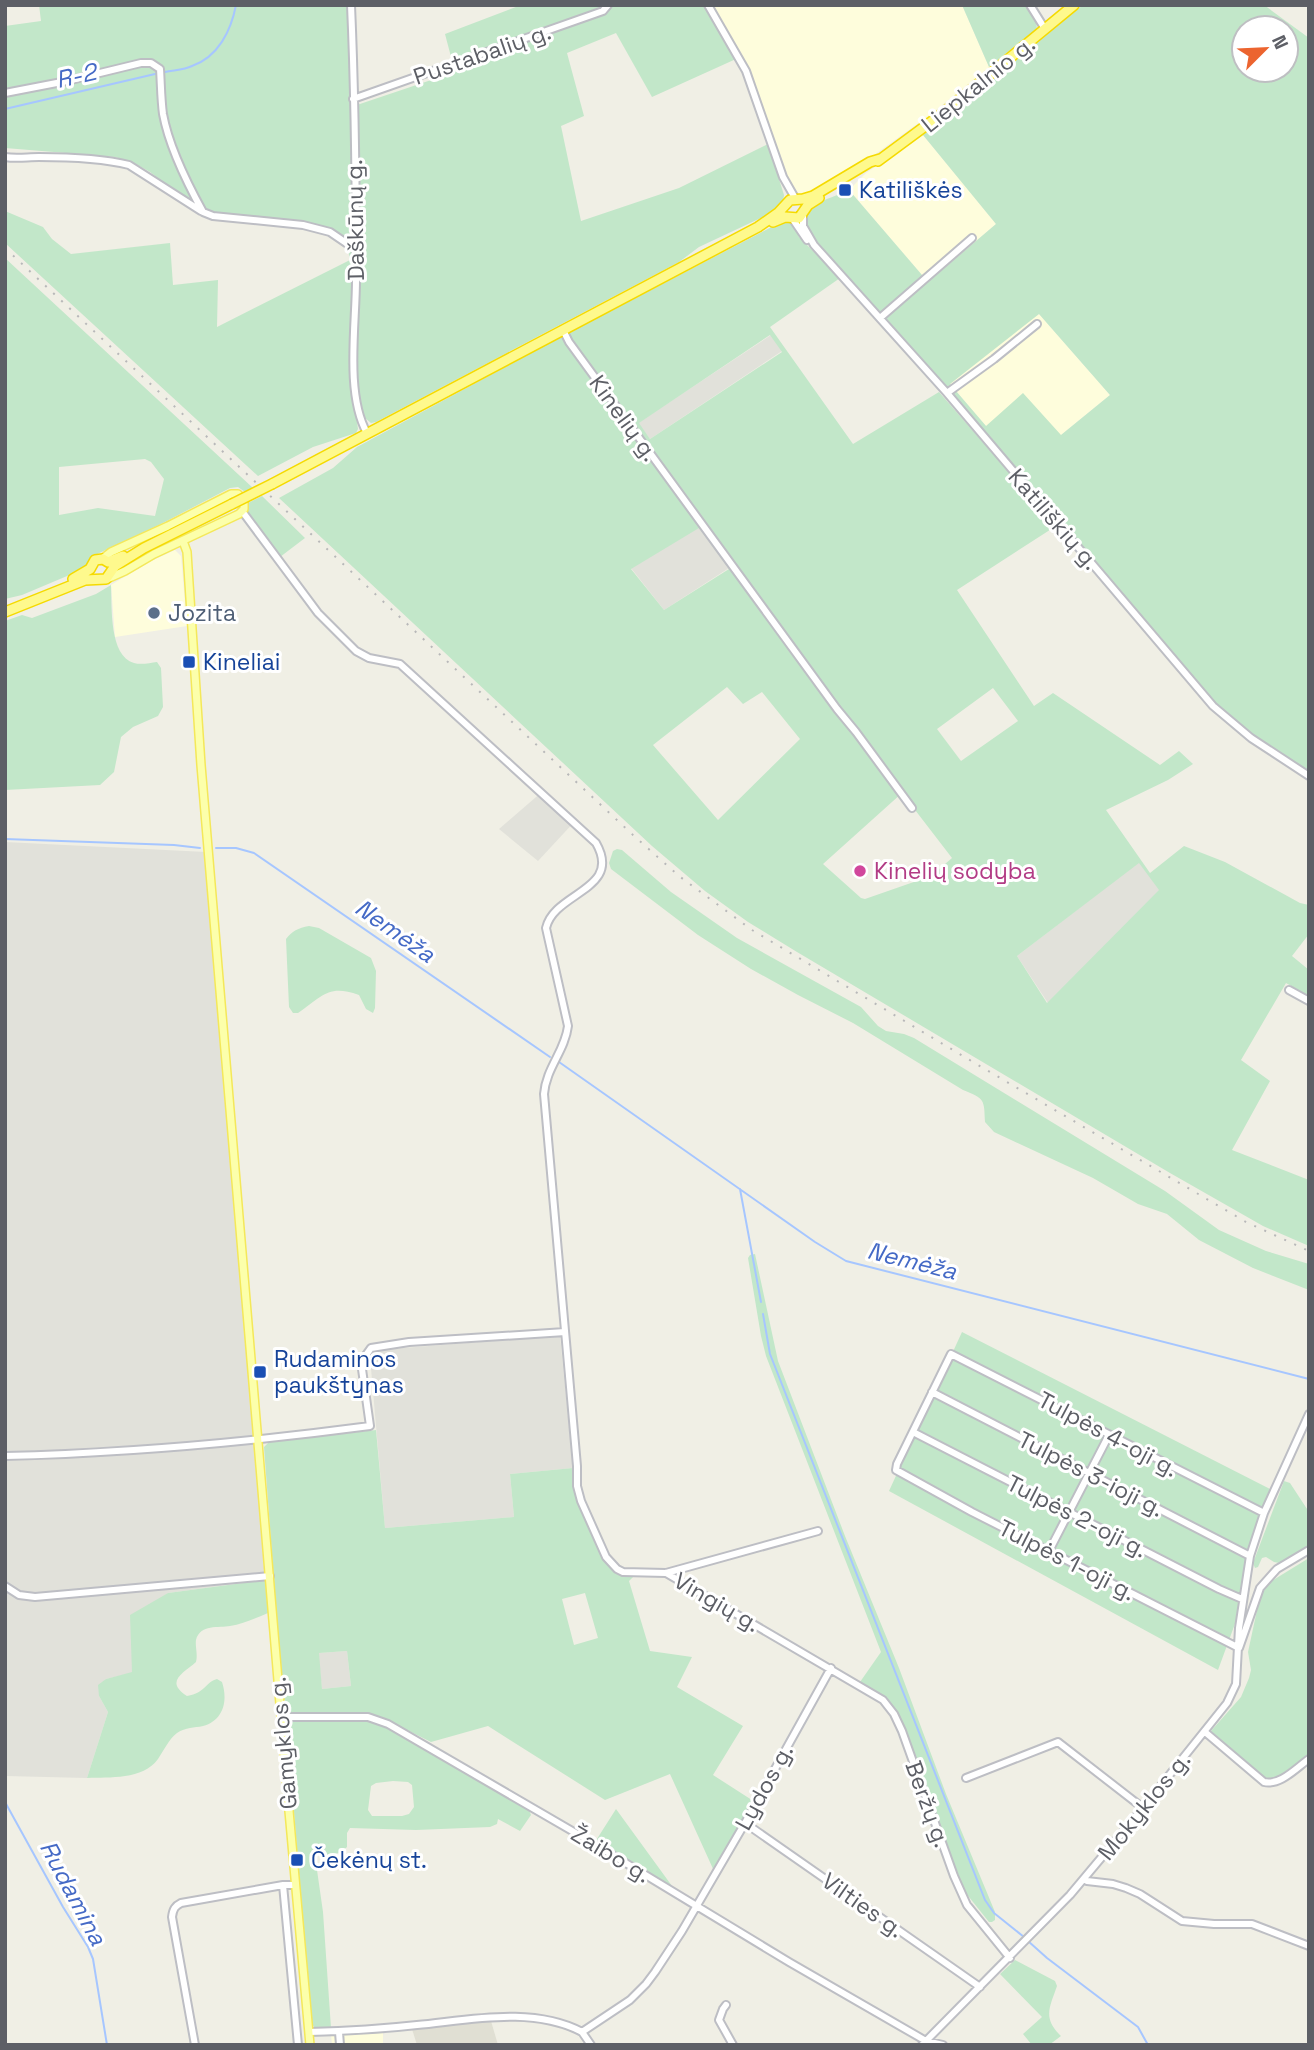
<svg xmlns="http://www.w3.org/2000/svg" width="1314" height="2050" font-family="'Space Grotesk',sans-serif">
	<rect width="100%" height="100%" fill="#f0efe5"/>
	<path fill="#fefddc" d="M 712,5 L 962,5 L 989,67 L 931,114 L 863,163 L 808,194 L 797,196 L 786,177 L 749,73 Z
		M 923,135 L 996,224 L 928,282 L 849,190 L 866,173 Z
		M 1039,314 L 1110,395 L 1061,435 L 986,426 L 950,384 Z
		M 175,550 L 181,556 L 187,626 L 115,637 L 111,585 L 149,562 Z
		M 383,2030 L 383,2045 L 332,2045 L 331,2034 Z"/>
	<path fill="#e1e1da" d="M 771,335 L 782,351 L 650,439 L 638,423 Z
		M 699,527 L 729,568 L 664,610 L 631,568 Z
		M 543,791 L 577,819 L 538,861 L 499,829 Z
		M 5,842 L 206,852 L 265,1580 L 168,1593 L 132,1673 L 106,1679 L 99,1696 L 108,1712 L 87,1778 L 5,1776 Z
		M 1139,862 L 1160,890 L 1048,1003 L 1017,956 Z
		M 560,1336 L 573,1468 L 510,1474 L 514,1517 L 385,1528 L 370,1357 L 373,1353 L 377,1350 Z
		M 347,1651 L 351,1686 L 322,1689 L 318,1653 Z"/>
	<path fill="#e0dfd3" d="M 491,2021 L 498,2045 L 417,2045 L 412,2029 Z"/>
	<path fill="#c2e7c9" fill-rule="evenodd" d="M 39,5 L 347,5 L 351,107 L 455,72 L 445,34 L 521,5 L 706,5 L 736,59 L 652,97 L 616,33 L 567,53 L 584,116 L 561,126 L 581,221 L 679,188 L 768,144 L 784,195 L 783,202 L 778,210 L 699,247 L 679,262 L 376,422 L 371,423 L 365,418 L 357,422 L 358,429 L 356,433 L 313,447 L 258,476 L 5,243 L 5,211 L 43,227 L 52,239 L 71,254 L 170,243 L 173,285 L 218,280 L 217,327 L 350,260 L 346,239 L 328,228 L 206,211 L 191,204 L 150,172 L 134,163 L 115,157 L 5,148 L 5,26 L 41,21 Z
		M 962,5 L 1028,5 L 1036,21 L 1037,29 L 989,67 Z
		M 1083,5 L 1264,5 L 1309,38 L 1309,773 L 1249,732 L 1214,703 L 1014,466 L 812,236 C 792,203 828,201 849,190 L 928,282 L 996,224 L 923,135 ZM 1244,28 L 1286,28 L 1286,70 L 1244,70 ZM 1039,314 L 1110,395 L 1061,435 L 1023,393 L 986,426 L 950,384 Z
		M 783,221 L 789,221 L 794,225 L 799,237 L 840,278 L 770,327 L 853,444 L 939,392 L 1056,526 L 957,590 L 1034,706 L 1053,693 L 1160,765 L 1179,751 L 1193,764 L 1168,780 L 1106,810 L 1150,873 L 1184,846 L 1225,862 L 1300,903 L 1309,905 L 1309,934 L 1292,956 L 1309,970 L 1309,996 L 1286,983 L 1241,1060 L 1270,1081 L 1232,1150 L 1309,1180 L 1309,1246 L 1263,1226 L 1170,1173 L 797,952 L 748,922 L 705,891 L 652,846 L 279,498 L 333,468 L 357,447 L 557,339 ZM 770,335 L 782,352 L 650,439 L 639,423 ZM 699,528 L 729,569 L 664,610 L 631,569 ZM 727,687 L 743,704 L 762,692 L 800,739 L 718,820 L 653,745 ZM 993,688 L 1018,721 L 961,761 L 937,729 ZM 902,793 L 952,858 L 931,876 L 865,899 L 861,898 L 823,864 ZM 1139,863 L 1159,890 L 1047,1003 L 1017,956 Z
		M 5,258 L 253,488 L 245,492 L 238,487 L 230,488 L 159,525 L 93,556 L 85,567 L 79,571 L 22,595 L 5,599 ZM 145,459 L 151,462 L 164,479 L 155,516 L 98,508 L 59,515 L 59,467 Z
		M 262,496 L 305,538 L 280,557 L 247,512 L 248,503 Z
		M 111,585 C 112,607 109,656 134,663 C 141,665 150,663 157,662 L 161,668 L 163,707 L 158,716 L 133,727 L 121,737 L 114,772 L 100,785 L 5,790 L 5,621 L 22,615 L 32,618 L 96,594 Z
		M 617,849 L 622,850 L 671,892 L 737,938 L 861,1007 L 878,1026 L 886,1031 L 904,1034 L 914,1038 L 1165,1191 L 1219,1230 L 1266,1251 L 1309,1264 L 1309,1290 L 1253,1268 L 1199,1240 L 1167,1214 L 1138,1204 L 1093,1178 L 994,1132 L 985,1122 C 984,1099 985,1099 963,1090 L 853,1023 L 798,995 L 751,969 L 698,935 L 611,869 L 609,863 L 613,851 Z
		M 309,926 L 319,928 L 371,958 L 376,971 L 375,1008 L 373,1013 L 366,1009 L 359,995 C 328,984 323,996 298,1013 L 293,1013 L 289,1007 L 286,939 C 292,931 298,928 309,926 Z
		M 755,1254 L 778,1361 L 845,1536 L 899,1668 L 946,1794 L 995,1912 L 995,1920 L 992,1922 L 989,1922 L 961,1887 L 896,1713 C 886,1698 875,1691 860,1682 L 881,1652 L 766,1356 L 761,1336 L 748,1258 L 750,1255 Z
		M 962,1332 L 1272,1490 L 1246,1557 L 1236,1621 L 1218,1670 L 889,1491 Z
		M 376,1430 L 385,1528 L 514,1517 L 510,1474 L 573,1468 L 575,1486 L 605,1560 L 616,1573 L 634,1576 L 629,1581 L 650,1651 L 692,1657 L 677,1687 L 743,1726 L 713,1775 L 755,1802 L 714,1871 L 670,1774 L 605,1800 L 488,1726 L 431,1742 L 385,1719 L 374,1715 L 292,1714 L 287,1711 L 283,1704 L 264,1447 L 269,1442 ZM 585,1593 L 598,1638 L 574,1645 L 562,1599 ZM 347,1651 L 351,1686 L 322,1689 L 319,1653 Z
		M 1284,1481 L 1290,1483 L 1309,1512 L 1309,1546 L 1279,1563 L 1274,1562 L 1266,1557 L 1262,1558 L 1258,1567 L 1255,1568 L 1253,1563 Z
		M 1309,1558 L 1309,1755 L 1276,1778 L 1267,1780 L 1211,1731 L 1241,1697 L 1249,1678 L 1251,1670 L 1248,1652 L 1262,1587 Z
		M 265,1580 L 268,1613 C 256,1618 243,1624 230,1626 C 219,1628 200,1624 196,1640 C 195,1647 198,1654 196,1662 C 184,1673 164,1681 187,1696 C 206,1693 205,1682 217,1679 L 222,1682 C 228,1700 224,1720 203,1726 C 194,1728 186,1727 177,1733 C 169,1739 164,1750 158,1759 C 143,1780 109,1777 87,1778 L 108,1712 L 99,1696 L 98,1685 L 106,1679 L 132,1672 L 130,1615 L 168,1593 Z
		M 333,1719 L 372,1722 L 383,1725 L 529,1810 L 531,1815 L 520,1831 L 498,1819 L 497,1824 L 490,1827 L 416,1830 L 350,1828 L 347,1833 L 347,1847 L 340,1853 L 315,1856 L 323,1912 L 331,2028 L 315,2028 L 311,2023 L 287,1725 L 292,1720 ZM 393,1781 L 408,1782 L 412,1785 L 414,1807 L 409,1814 L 402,1816 L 372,1816 L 368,1810 L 371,1786 L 376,1783 Z
		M 616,1809 L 672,1886 L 595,1842 Z
		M 1015,1960 L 1055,1981 L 1057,1986 C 1050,2007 1042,2018 1061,2036 L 1049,2045 L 1032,2045 L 1023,2034 L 1042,2017 L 1000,1974 Z"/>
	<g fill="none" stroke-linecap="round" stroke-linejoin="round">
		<path stroke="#a6c6ff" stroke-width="2" d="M 165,72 C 174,70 184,70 192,66 C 218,57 231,31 236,5
			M 5,109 L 155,74
			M 5,839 L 174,845 L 200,848
			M 216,848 L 236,848 L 254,853 L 550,1057
			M 559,1062 L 815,1242 L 846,1261 L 1309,1379
			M 740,1189 L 761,1302
			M 763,1314 L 770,1354 L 985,1900 L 994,1913 L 1024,1937
			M 5,1802 L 63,1907 L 88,1947 L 93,1959 L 107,2045
			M 1028,1941 L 1047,1958 L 1138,2027 L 1148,2045"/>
		<defs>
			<path id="minor" d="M 351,5 C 355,96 356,188 356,280 C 356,325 345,394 367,433
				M 708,5 L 746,71 L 783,177 L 795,198
				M 1030,5 L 1045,29
				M 5,93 L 67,81 L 141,63 L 151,63 L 160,69 C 161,84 161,99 163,114 C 169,147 187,183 203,212 L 213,216 L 303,225 L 330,232 L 355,249
				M 353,99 L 603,11 L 608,5
				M 5,157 C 17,159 27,157 39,157 C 68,157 101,158 129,165 L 201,211
				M 803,215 L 803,226 L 814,245 L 947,393 L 1213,706 L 1251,738 L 1309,776
				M 792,218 L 807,240
				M 880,318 L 972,238
				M 563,330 L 569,342 L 837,709 L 856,732 L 912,808
				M 947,393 L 994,359 L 1037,324
				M 242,511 L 318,613 L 356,651 L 369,658 L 400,664 L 596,843 C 623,890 554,892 546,928 L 568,1026 C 565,1051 546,1068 544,1094 L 577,1466 L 577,1486 L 581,1501 L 606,1557 L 617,1569 L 623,1572 L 666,1573 L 818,1531
				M 1289,990 L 1309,1001
				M 932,1392 L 1250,1556
				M 913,1432 L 1219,1589 L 1242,1599
				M 5,1456 C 128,1453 249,1442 370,1426 L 361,1362 L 371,1348 L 409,1342 L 565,1332
				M 1264,1513 L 951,1354 L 897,1464 L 896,1470 L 972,1512 L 1239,1648 L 1260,1588 L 1277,1569 L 1309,1550
				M 1049,1551 L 1109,1435
				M 666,1573 L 883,1700 L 894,1714 L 902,1731 L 954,1876 L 967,1905 L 1010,1958
				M 5,1586 L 19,1595 L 35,1597 L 270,1576
				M 281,1717 L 368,1717 L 388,1724 L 586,1839 L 789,1962 L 926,2041 L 943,2045
				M 1205,1732 L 1264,1782 C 1280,1786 1296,1768 1309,1759
				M 966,1778 L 1058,1742 L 1143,1808
				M 745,1823 L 980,1987
				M 1084,1879 L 1087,1881 L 1113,1884 L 1126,1888 L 1140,1894 L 1182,1921 L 1214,1924 L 1252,1924 L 1309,1946
				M 283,1885 L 298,2045
				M 726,2005 L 723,2009 L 719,2020 L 733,2045
				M 309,2032 C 345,2031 381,2029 417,2025 C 470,2020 533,2006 582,2032
				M 339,2032 L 340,2045
				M 195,2045 L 172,1917 C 173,1909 175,1906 181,1903 L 283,1885 L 295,1885
				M 591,2045 L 582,2032 L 630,2000 L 646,1984 L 655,1972 L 682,1931 L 745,1823 L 831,1668
				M 922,2045 L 1070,1895 L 1143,1808 L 1227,1703 L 1236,1684 L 1239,1628 L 1250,1556 L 1264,1513 L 1309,1414"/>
			<path id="major" d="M 183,541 L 187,552 L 188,568 L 201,765 L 289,1811 L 310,2045
				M 102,559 L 111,552 L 168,526 L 231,494 L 238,494 L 244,501 L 244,509 L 239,514 L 154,554 L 125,571 L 107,579"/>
			<path id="highway" d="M 878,161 L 943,113 L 1074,5
				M 773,222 L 785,217 L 799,218 L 808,205 L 819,198
				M 272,484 L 758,227 L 778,213 L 790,200 L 803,199 L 813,196 L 870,162 L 880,159
				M 73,579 L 90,569 L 95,560 L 103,559 L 108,562 L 123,556
				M 5,612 L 85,580 L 106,579 L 115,566 L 144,548 L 232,504"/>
		</defs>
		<use href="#minor" stroke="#bdbec4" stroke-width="10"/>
		<use href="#major" stroke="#f4e85a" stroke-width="10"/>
		<use href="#highway" stroke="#f5da00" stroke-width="12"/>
		<use href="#minor" stroke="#fff" stroke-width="6"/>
		<use href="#major" stroke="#fcffab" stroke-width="7"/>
		<use href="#highway" stroke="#fef98d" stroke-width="9"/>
		<path stroke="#b8b8b9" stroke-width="2" stroke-dasharray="2 9" stroke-linecap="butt" d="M 5,248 L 633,835 L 679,876 L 752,930 L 978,1065 L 1246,1222 L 1309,1251"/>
		<defs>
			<path id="highway-bridge" d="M 232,504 L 272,484"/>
		</defs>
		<use href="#highway-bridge" stroke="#f5da00" stroke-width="12" stroke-linecap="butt"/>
		<use href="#highway-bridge" stroke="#fef98d" stroke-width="9"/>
	</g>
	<g fill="#1a4fb4" stroke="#fff" stroke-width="2.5">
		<rect x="838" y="183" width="14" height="14" rx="3.5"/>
		<rect x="182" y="655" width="14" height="14" rx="3.5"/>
		<rect x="253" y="1365" width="14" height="14" rx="3.5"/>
		<rect x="290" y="1853" width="14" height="14" rx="3.5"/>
	</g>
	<circle fill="#5c6f8a" stroke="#fff" stroke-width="2.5" cx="154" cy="613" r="7"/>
	<circle fill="#d1479c" stroke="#fff" stroke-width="2.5" cx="860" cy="871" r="7"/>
	<g text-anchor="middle" stroke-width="6" stroke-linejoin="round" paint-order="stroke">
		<g font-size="23" fill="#5d5f66" stroke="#fff">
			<text transform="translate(482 54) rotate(-19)" y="8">Pustabalių g.</text>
			<text transform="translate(978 84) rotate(-39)" y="8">Liepkalnio g.</text>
			<text transform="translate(355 220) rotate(-91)" y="8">Daškūnų g.</text>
			<text transform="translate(624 418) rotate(54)" y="8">Kinelių g.</text>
			<text transform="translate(1054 519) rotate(49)" y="8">Katiliškių g.</text>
			<text transform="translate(1108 1434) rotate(28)" y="8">Tulpės 4-oji g.</text>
			<text transform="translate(1091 1474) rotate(27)" y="8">Tulpės 3-ioji g.</text>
			<text transform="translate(1077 1516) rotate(27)" y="8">Tulpės 2-oji g.</text>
			<text transform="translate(1067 1560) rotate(27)" y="8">Tulpės 1-oji g.</text>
			<text transform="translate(717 1602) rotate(30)" y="8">Vingių g.</text>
			<text transform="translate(283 1743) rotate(-95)" y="8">Gamyklos g.</text>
			<text transform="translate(764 1787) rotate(-61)" y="8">Lydos g.</text>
			<text transform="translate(928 1804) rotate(70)" y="8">Beržų g.</text>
			<text transform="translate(1144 1806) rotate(-51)" y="8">Mokyklos g.</text>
			<text transform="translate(611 1854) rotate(31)" y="8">Žaibo g.</text>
			<text transform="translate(863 1905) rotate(35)" y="8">Vilties g.</text>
		</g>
		<g font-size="23" fill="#164399" stroke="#fff" text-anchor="start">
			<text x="859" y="198">Katiliškės</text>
			<text x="203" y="670">Kineliai</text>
			<text x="274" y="1367">Rudaminos<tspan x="274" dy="26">paukštynas</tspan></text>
			<text x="311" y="1868">Čekėnų st.</text>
		</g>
		<g font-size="23" fill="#4e5e75" stroke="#fff" text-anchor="start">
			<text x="168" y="621">Jozita</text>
		</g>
		<g font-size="23" fill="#b23c85" stroke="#fff" text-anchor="start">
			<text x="874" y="879">Kinelių sodyba</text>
		</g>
		<g font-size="24" font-style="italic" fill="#456ac6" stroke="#fff">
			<text transform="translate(76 76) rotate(-13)" y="8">R-2</text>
			<text transform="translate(395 931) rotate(35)" y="8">Nemėža</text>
			<text transform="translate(912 1261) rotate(14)" y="8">Nemėža</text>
			<text transform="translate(73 1893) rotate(62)" y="8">Rudamina</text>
		</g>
	</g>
	<rect width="1314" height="2050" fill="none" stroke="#5d5f66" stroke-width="14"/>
	<g transform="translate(1265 49) rotate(66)"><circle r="33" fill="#ffffff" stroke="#bebfc2" stroke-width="2"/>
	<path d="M0-5L12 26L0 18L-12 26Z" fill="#ec642f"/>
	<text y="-10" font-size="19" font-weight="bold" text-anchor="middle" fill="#5d5f66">N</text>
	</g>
</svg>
